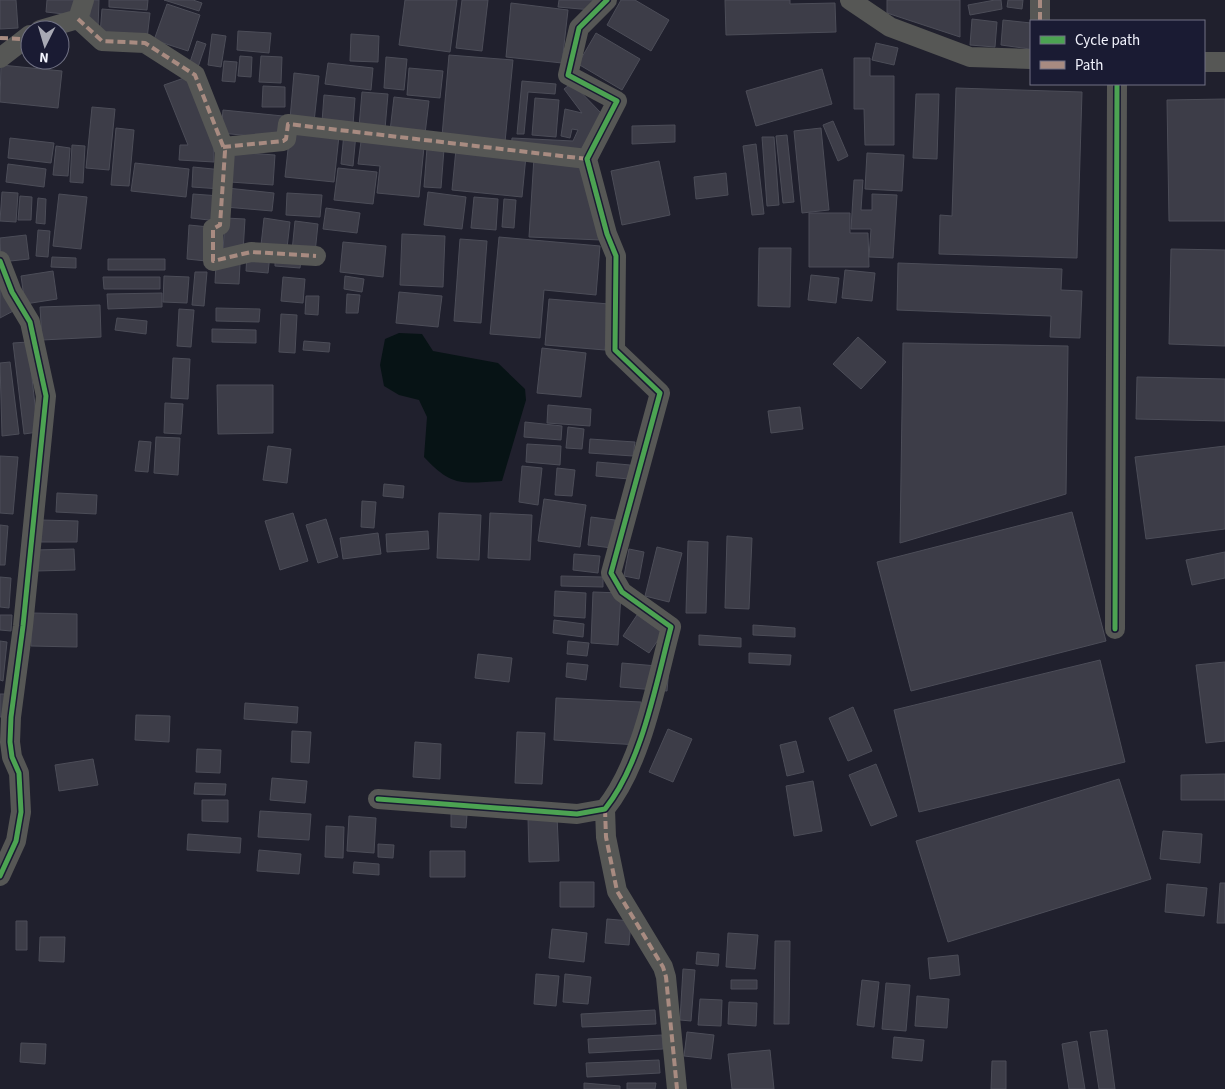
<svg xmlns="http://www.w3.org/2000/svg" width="1225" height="1089" font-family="'Source Sans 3',sans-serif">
	<rect width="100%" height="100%" fill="#20202d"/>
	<path fill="#071315" d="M 399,333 L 422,334 L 433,351 L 498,363 L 525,389 L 526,400 L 502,481 C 462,483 453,488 424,457 L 427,417 L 419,400 L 399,395 L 384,386 L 380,365 L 385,339 Z"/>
	<path fill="#3d3d48" stroke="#4c4d58" d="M 0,0 L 16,0 L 18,28 L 0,29 Z
		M 47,0 L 75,0 L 73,15 L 46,12 Z
		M 91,0 L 99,0 L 98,28 L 89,25 Z
		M 109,0 L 148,0 L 147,10 L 109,7 Z
		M 164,0 L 193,0 L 202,3 L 199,11 Z
		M 405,0 L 457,0 L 450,52 L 399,45 Z
		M 462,0 L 488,0 L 482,51 L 456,48 Z
		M 559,0 L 593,0 L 592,10 L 558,7 Z
		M 621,0 L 635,0 L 669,20 L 651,51 L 607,25 Z
		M 725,0 L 790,0 L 790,4 L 835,3 L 836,32 L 726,35 Z
		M 887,0 L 960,0 L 960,37 L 887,13 Z
		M 995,0 L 1001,0 L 1002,9 L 970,15 L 968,5 Z
		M 1008,0 L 1023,0 L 1022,9 L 1007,7 Z
		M 511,3 L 568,10 L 562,63 L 506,57 Z
		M 167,4 L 200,15 L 188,51 L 154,40 Z
		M 102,9 L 150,13 L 147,39 L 100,34 Z
		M 972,19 L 997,22 L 995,47 L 970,45 Z
		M 1003,20 L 1031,23 L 1030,49 L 1001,45 Z
		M 238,31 L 271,33 L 269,53 L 237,50 Z
		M 596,33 L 640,59 L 622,90 L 578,64 Z
		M 212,34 L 226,36 L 221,67 L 208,65 Z
		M 351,34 L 379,36 L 378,62 L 350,61 Z
		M 197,41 L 206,44 L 197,70 L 188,68 Z
		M 876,43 L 898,48 L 894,65 L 872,60 Z
		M 449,55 L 513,60 L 505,142 L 442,136 Z
		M 240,56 L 252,57 L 251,77 L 238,76 Z
		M 261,56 L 282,57 L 281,83 L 259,82 Z
		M 386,57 L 407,59 L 404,90 L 384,88 Z
		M 854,58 L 870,58 L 870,76 L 894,76 L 894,145 L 865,145 L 864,109 L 854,109 Z
		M 224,61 L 237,62 L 235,82 L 222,81 Z
		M 328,63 L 373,68 L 371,90 L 325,84 Z
		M 1,65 L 62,71 L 58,108 L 0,102 Z
		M 409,68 L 443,71 L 440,98 L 407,95 Z
		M 822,69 L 832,104 L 756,126 L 746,91 Z
		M 294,73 L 319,76 L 314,122 L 290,119 Z
		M 187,77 L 214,147 L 214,162 L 179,160 L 180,145 L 188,145 L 164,85 Z
		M 522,81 L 556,84 L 555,94 L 528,92 L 524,134 L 517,134 Z
		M 572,83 L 602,114 L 578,155 L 511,150 L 512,138 L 573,141 L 578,130 L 572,129 L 570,138 L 561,136 L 565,109 L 582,113 L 564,89 Z
		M 263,86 L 285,87 L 285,107 L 262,107 Z
		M 956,88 L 1082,92 L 1077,258 L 939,254 L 940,215 L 952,216 Z
		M 362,92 L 388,94 L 385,129 L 359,127 Z
		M 916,94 L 939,94 L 937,159 L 913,158 Z
		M 324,95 L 355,98 L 353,125 L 322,122 Z
		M 394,97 L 429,101 L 425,134 L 390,131 Z
		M 535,98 L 559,100 L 556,137 L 532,135 Z
		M 1225,99 L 1225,221 L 1169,221 L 1167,100 Z
		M 92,107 L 115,109 L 109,170 L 86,168 Z
		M 223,110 L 283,116 L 281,139 L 221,133 Z
		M 833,121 L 848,156 L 838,161 L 823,125 Z
		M 675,125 L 675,142 L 632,144 L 632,126 Z
		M 116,128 L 134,130 L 129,186 L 111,185 Z
		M 821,128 L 829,210 L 802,213 L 794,131 Z
		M 290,131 L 339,136 L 334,182 L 285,177 Z
		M 344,133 L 356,134 L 353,166 L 341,164 Z
		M 362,134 L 424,147 L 419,197 L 377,193 L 380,166 L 358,164 Z
		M 787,135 L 794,202 L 783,203 L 776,136 Z
		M 762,137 L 774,137 L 779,205 L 767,206 Z
		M 10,138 L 54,143 L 51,163 L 8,158 Z
		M 756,144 L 764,214 L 752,215 L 743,146 Z
		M 72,145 L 85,146 L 83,183 L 70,182 Z
		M 56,146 L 70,148 L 68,176 L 53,175 Z
		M 427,148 L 444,149 L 441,188 L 424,187 Z
		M 456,149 L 526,156 L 522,197 L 452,190 Z
		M 232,152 L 275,155 L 273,185 L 230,182 Z
		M 867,153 L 904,155 L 902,191 L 865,189 Z
		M 534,157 L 581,160 L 601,240 L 529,237 Z
		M 659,161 L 670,215 L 622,225 L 611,171 Z
		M 135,163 L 189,169 L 186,197 L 131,191 Z
		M 8,164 L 46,169 L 44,187 L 6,182 Z
		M 193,167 L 223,170 L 221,189 L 192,187 Z
		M 338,168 L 377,172 L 373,204 L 334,200 Z
		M 726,173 L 728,195 L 696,199 L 694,177 Z
		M 854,180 L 863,180 L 861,210 L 872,210 L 872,194 L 897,195 L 893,258 L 869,257 L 871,229 L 851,229 Z
		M 227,188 L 274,193 L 272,211 L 225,207 Z
		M 2,192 L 18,193 L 16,222 L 0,221 Z
		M 428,192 L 466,197 L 462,229 L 424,225 Z
		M 287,193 L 322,195 L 320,217 L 286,215 Z
		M 59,194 L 87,197 L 81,249 L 53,246 Z
		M 193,194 L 220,196 L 218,221 L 191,218 Z
		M 20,196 L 32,197 L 31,220 L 18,220 Z
		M 474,197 L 498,199 L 496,230 L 471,228 Z
		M 38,198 L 46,199 L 45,224 L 36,223 Z
		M 504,199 L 516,200 L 514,228 L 502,227 Z
		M 326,208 L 360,213 L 357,233 L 323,229 Z
		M 809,213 L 850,213 L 850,233 L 868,233 L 869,267 L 809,267 Z
		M 225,218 L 245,219 L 243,252 L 223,251 Z
		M 264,218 L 290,222 L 287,248 L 261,245 Z
		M 295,221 L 318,224 L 315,253 L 292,251 Z
		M 189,225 L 209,227 L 206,261 L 187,259 Z
		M 38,230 L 50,231 L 48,257 L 36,256 Z
		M 402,234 L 445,236 L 443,287 L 400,285 Z
		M 26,235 L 29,259 L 1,262 L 0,238 Z
		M 499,237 L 600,246 L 596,295 L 544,290 L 540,338 L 490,334 Z
		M 460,239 L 487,241 L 481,323 L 454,321 Z
		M 343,242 L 386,246 L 383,277 L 340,272 Z
		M 759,248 L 791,248 L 790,307 L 758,306 Z
		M 1171,249 L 1225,250 L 1225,346 L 1169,344 Z
		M 247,254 L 270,255 L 268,273 L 246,271 Z
		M 52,257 L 76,258 L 76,268 L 51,267 Z
		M 275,258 L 301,260 L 300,268 L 275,266 Z
		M 108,259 L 165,259 L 165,270 L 108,270 Z
		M 216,263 L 240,264 L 239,284 L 215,283 Z
		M 898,263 L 1062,269 L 1061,290 L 1082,291 L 1080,338 L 1050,337 L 1051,316 L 897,310 Z
		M 845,270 L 875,273 L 872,301 L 842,298 Z
		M 53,271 L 57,299 L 25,304 L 21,276 Z
		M 195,272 L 207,272 L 204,306 L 192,305 Z
		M 811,275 L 839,278 L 836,303 L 808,300 Z
		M 164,276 L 189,277 L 187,303 L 163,302 Z
		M 345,276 L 364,279 L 362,292 L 344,289 Z
		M 0,277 L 17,309 L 0,318 Z
		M 103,277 L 160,277 L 160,289 L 104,289 Z
		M 283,277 L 305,279 L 303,303 L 281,301 Z
		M 399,292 L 442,296 L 438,327 L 396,323 Z
		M 162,293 L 162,307 L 108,309 L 107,294 Z
		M 347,294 L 360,295 L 358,313 L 346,313 Z
		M 306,296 L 319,296 L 318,315 L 305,314 Z
		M 549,299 L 609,304 L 605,350 L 545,345 Z
		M 100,305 L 101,337 L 42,340 L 40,307 Z
		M 216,308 L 260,309 L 259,322 L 216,321 Z
		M 179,309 L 194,310 L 191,347 L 177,346 Z
		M 281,314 L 297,315 L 295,353 L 279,352 Z
		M 117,318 L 147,321 L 146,334 L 115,330 Z
		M 212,329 L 256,330 L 256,343 L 212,342 Z
		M 858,337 L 886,362 L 861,389 L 833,364 Z
		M 304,341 L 330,343 L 329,352 L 303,350 Z
		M 28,342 L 38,432 L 24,434 L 13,343 Z
		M 903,343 L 1068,346 L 1066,494 L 900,543 Z
		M 542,348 L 586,353 L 581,397 L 537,393 Z
		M 173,358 L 190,359 L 188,399 L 171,398 Z
		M 10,362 L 19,434 L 2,436 L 0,363 Z
		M 1137,377 L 1225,379 L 1225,421 L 1136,419 Z
		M 217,385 L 273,385 L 273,433 L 218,434 Z
		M 165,403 L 183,404 L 181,434 L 164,433 Z
		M 548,405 L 591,409 L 590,426 L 547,423 Z
		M 800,407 L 803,429 L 771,433 L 768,411 Z
		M 525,422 L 562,426 L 561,440 L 524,437 Z
		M 568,427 L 584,429 L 582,449 L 566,448 Z
		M 156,437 L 180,438 L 178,475 L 154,473 Z
		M 590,439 L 635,442 L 633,456 L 589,453 Z
		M 139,441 L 151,442 L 148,472 L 135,471 Z
		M 527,444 L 561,446 L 560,465 L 526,462 Z
		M 268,446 L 291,449 L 287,483 L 263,480 Z
		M 1225,446 L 1225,529 L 1146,539 L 1135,457 Z
		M 0,456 L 18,457 L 13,514 L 0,513 Z
		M 597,462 L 630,465 L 629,479 L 596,476 Z
		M 522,466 L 542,468 L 538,505 L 519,502 Z
		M 557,468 L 575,470 L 572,496 L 555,495 Z
		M 384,484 L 404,486 L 403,498 L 383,496 Z
		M 57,493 L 97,495 L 96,514 L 56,512 Z
		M 544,499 L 586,505 L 580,547 L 538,541 Z
		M 362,501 L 376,502 L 374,528 L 361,527 Z
		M 1072,512 L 1106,641 L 911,691 L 877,562 Z
		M 293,513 L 308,561 L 280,570 L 265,521 Z
		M 439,513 L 481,515 L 479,560 L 437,558 Z
		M 490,513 L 532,515 L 530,560 L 488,558 Z
		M 591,517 L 615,520 L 612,548 L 588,545 Z
		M 326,519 L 338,557 L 318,563 L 306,525 Z
		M 41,520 L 78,521 L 77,542 L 41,542 Z
		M 0,525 L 8,526 L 5,565 L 0,565 Z
		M 428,531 L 429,549 L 387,552 L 386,534 Z
		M 378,533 L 381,554 L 343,559 L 340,538 Z
		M 727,536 L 752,538 L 749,609 L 725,608 Z
		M 688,541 L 708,542 L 706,613 L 686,613 Z
		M 657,547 L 682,553 L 669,602 L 645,596 Z
		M 74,549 L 75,570 L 36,571 L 35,550 Z
		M 629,549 L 644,552 L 639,579 L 624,576 Z
		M 1225,552 L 1225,578 L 1192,585 L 1186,560 Z
		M 574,554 L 600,556 L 598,573 L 573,570 Z
		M 561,576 L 603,577 L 603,587 L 561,586 Z
		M 0,577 L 11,578 L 9,608 L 0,607 Z
		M 555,591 L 586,593 L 585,618 L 554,616 Z
		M 593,592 L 621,593 L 618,645 L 591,643 Z
		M 32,613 L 77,614 L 77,647 L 31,646 Z
		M 0,615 L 12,615 L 11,631 L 0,630 Z
		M 637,615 L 663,633 L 649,653 L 623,636 Z
		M 554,620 L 584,624 L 583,637 L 553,633 Z
		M 753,625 L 795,628 L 795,637 L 753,635 Z
		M 699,635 L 741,638 L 741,647 L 699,645 Z
		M 0,641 L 7,642 L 3,681 L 0,680 Z
		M 568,641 L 589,643 L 587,656 L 567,654 Z
		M 749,653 L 791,655 L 790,665 L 749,663 Z
		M 478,654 L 512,658 L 509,682 L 475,678 Z
		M 1100,660 L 1125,762 L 919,812 L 894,710 Z
		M 1225,662 L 1225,741 L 1206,743 L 1196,665 Z
		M 567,663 L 588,665 L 586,680 L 566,677 Z
		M 622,663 L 669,667 L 667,691 L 620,687 Z
		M 0,694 L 5,694 L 3,717 L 0,717 Z
		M 556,698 L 641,702 L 639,745 L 554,740 Z
		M 245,703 L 298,707 L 297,723 L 244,719 Z
		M 853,707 L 872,751 L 848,761 L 829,718 Z
		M 136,715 L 170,716 L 169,742 L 135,740 Z
		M 668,729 L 692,739 L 673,782 L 649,772 Z
		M 292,731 L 311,732 L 309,763 L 291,762 Z
		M 517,732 L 545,733 L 542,784 L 515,783 Z
		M 796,741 L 804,772 L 787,776 L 780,745 Z
		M 415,742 L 441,744 L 440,779 L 413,777 Z
		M 197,749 L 221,750 L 220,773 L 196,772 Z
		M 93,759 L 98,785 L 59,791 L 55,765 Z
		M 876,764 L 897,816 L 871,826 L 849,775 Z
		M 1225,774 L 1225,800 L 1181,800 L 1181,775 Z
		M 272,778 L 307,781 L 305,803 L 270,800 Z
		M 1119,779 L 1151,879 L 948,942 L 916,841 Z
		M 813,781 L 822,831 L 794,836 L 786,786 Z
		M 195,783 L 226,784 L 225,795 L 194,794 Z
		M 202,800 L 228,800 L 228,822 L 202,821 Z
		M 260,811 L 311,814 L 309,840 L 258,837 Z
		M 451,814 L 467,815 L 466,828 L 451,827 Z
		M 349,816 L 376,818 L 374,853 L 347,851 Z
		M 557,816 L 559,861 L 529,862 L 528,817 Z
		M 326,826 L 344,827 L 343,858 L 325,857 Z
		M 1163,831 L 1202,834 L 1200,863 L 1160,859 Z
		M 188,834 L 241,838 L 240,853 L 187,850 Z
		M 378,844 L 394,845 L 393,858 L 378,857 Z
		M 259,850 L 301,854 L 299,874 L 257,871 Z
		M 430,851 L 465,851 L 465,877 L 430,877 Z
		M 354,862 L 379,864 L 379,875 L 353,873 Z
		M 560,882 L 594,882 L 594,907 L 560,907 Z
		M 1220,883 L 1225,883 L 1225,923 L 1217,923 Z
		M 1167,884 L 1207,888 L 1204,916 L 1165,912 Z
		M 607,919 L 631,921 L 629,945 L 605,943 Z
		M 16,921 L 27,921 L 27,950 L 16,950 Z
		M 552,929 L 587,933 L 584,962 L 549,958 Z
		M 728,933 L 758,935 L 755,969 L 726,967 Z
		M 40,937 L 65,937 L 64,962 L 39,961 Z
		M 775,941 L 790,941 L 789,1024 L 774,1024 Z
		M 697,952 L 719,954 L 718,966 L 696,964 Z
		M 958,955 L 960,975 L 930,979 L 928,958 Z
		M 683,969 L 695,970 L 691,1021 L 680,1020 Z
		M 536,974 L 559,976 L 556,1006 L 534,1004 Z
		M 565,974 L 591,977 L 588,1004 L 563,1002 Z
		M 731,980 L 757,980 L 757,989 L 731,989 Z
		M 862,980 L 879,982 L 874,1027 L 857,1025 Z
		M 886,983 L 910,985 L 906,1031 L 882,1029 Z
		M 917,996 L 949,999 L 947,1028 L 915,1026 Z
		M 700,999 L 722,1000 L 721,1026 L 698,1025 Z
		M 729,1002 L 757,1003 L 756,1026 L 728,1024 Z
		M 655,1010 L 656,1024 L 582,1027 L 581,1014 Z
		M 1107,1030 L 1115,1089 L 1099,1089 L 1090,1032 Z
		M 687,1032 L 714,1035 L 711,1059 L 684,1056 Z
		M 662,1035 L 663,1049 L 589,1053 L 588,1039 Z
		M 894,1037 L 924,1040 L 922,1061 L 892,1058 Z
		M 1077,1041 L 1085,1089 L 1069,1089 L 1062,1044 Z
		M 21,1043 L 46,1044 L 45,1064 L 20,1062 Z
		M 770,1050 L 774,1089 L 732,1089 L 728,1054 Z
		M 659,1060 L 660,1073 L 587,1077 L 586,1063 Z
		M 992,1061 L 1006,1061 L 1006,1089 L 991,1089 Z
		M 584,1083 L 620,1086 L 620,1089 L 584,1089 Z
		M 627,1083 L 656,1083 L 655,1089 L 627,1089 Z"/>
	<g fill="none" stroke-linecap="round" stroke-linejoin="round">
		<path stroke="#565755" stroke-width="20" d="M 850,0 L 890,27 L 970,57 L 1031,59
			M 1040,0 L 1040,21
			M 78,19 L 102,41 L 145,43 L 195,75 L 225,151 L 220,225 L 213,229 L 213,261 L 251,252 L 316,256
			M 40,30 L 78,19 L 84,0
			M 0,58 L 30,35
			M 1204,62 L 1225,62
			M 223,147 L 283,141 L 286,139 L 288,124 L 587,159
			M 0,261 L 12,292 L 30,322 L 46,396 L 23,626 L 11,717 L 10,742 L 12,757 L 19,773 L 21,812 L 16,841 L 0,876
			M 1115,629 L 1117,84
			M 378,799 L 577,814 L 605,809 C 642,763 656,683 671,627 L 622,592 L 611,573 L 660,393 L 615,350 L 616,256 L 607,234 L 587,159 L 617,101 L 568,75 L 579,28 L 607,0
			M 605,809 L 606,837 L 617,891 L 663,967 L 666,977 L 677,1089"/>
		<path stroke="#a88b81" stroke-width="4" stroke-dasharray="8 4" stroke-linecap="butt" d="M 1040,0 L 1040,21
			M 78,19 L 102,41 L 145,43 L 195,75 L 225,151 L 220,225 L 213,229 L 213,261 L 251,252 L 316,256
			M 0,38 L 22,39
			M 223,147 L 283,141 L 286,139 L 288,124 L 587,159
			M 605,809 L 606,837 L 617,891 L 663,967 L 666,977 L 677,1089"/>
		<defs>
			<path id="cycleway" d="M 0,261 L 12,292 L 30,322 L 46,396 L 23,626 L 11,717 L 10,742 L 12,757 L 19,773 L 21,812 L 16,841 L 0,876
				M 1115,629 L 1117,84
				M 378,799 L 577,814 L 605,809 C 642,763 656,683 671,627 L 622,592 L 611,573 L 660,393 L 615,350 L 616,256 L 607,234 L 587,159 L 617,101 L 568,75 L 579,28 L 607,0"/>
		</defs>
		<use href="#cycleway" stroke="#1a1b33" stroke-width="8"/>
		<use href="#cycleway" stroke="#4ca352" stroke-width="5"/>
	</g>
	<rect x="1030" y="20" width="175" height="65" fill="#1a1b33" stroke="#707184"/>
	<rect x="1040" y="36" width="25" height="8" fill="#4ca352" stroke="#707184"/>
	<text x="1075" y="45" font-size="15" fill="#f2f3fd">Cycle path</text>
	<rect x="1040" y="61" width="25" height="8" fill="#a88b81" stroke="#707184"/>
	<text x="1075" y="70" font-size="15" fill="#f2f3fd">Path</text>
	<g transform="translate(45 45) rotate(185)"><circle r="24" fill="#1a1b33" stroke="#707184"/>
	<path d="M0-4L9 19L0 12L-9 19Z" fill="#a8a9b4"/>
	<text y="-8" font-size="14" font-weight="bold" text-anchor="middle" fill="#f2f3fd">N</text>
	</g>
</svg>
